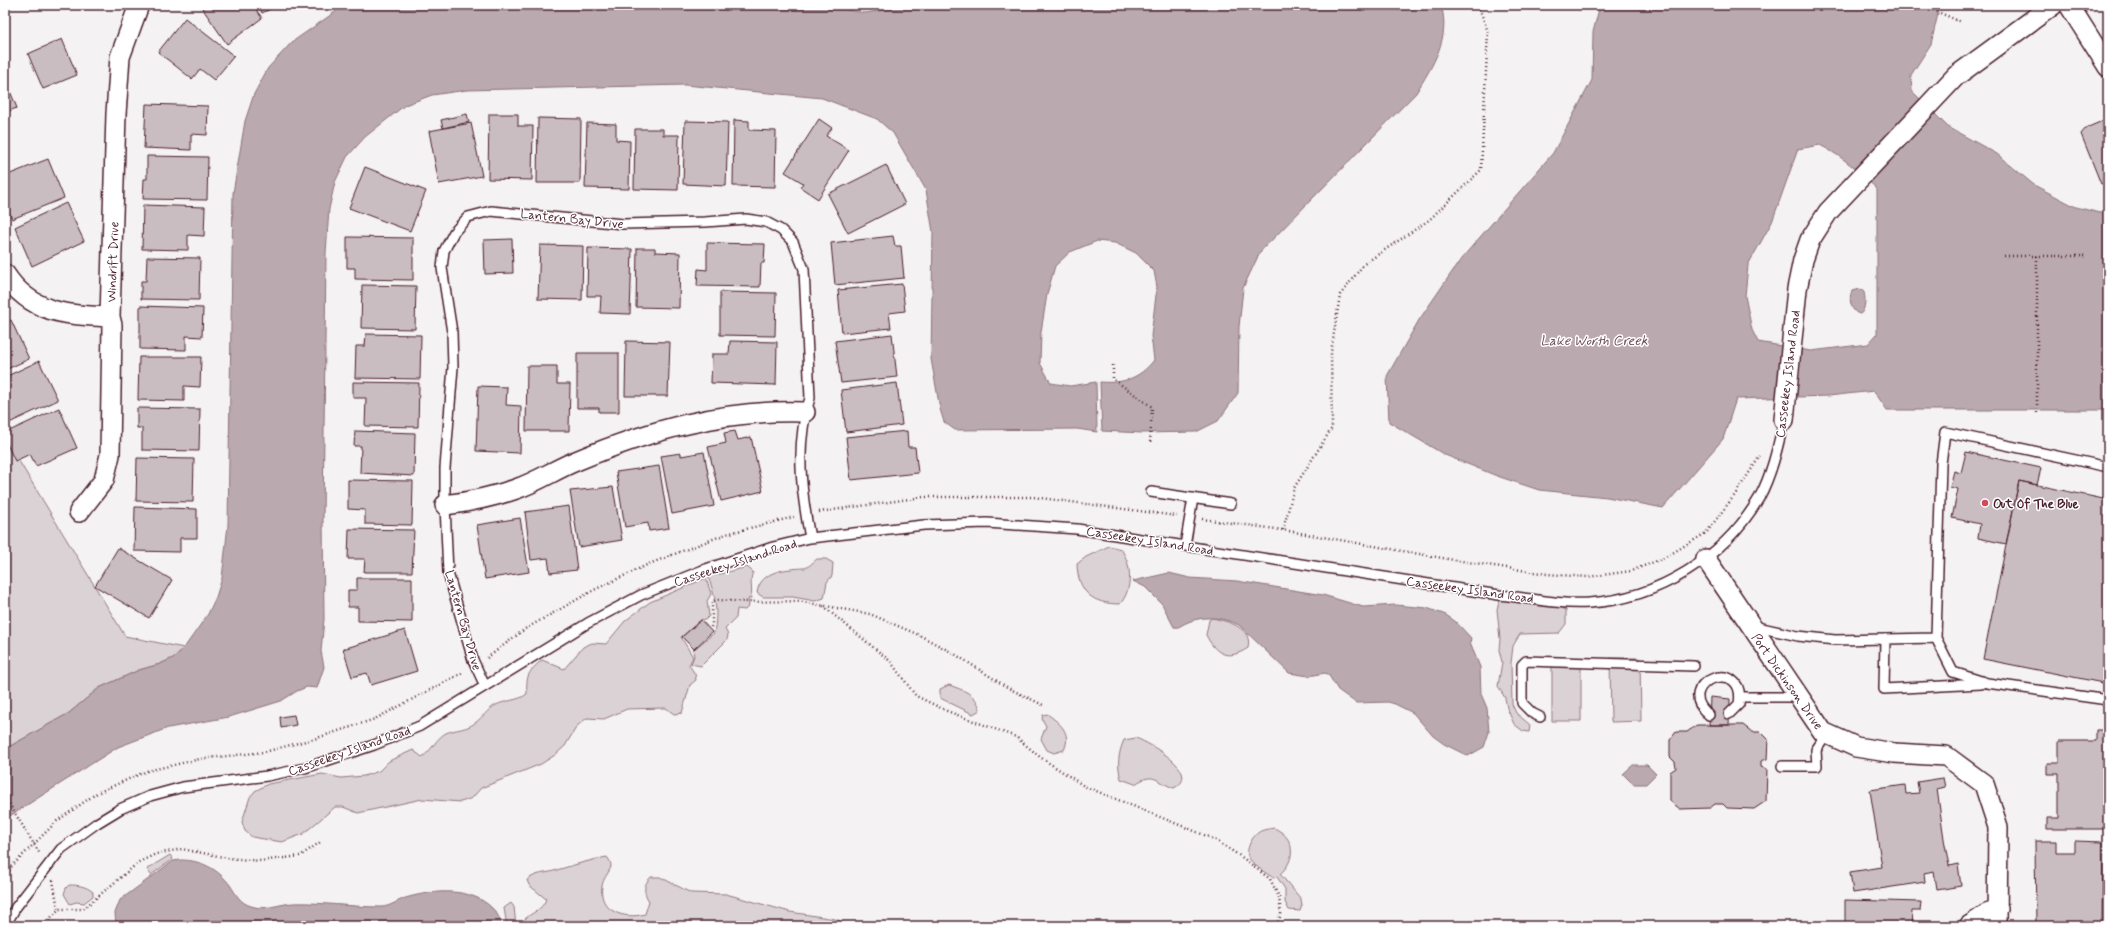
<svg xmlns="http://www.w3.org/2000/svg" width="2113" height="931" font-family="Mynerve,sans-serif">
	<rect width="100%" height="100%" fill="#f4f2f2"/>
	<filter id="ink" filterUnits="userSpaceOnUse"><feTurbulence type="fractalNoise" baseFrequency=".025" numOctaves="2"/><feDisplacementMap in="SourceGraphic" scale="8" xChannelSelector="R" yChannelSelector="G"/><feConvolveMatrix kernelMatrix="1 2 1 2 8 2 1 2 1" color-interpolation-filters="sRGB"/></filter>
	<g filter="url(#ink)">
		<path fill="#dbd2d5" stroke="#927880" d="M 5,438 L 125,636 L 184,648 L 173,658 L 160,664 L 139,670 L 99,688 L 69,713 L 5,749 Z
			M 1109,546 L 1121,549 C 1132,565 1133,589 1120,604 C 1092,604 1078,592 1077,564 L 1086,557 Z
			M 817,559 L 826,559 L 833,563 L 832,576 L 827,582 L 824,598 L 815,601 L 793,597 L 763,597 L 757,593 C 760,570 787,569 804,568 C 808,568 813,562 817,559 Z
			M 747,567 L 753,572 C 749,581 753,588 751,598 L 748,599 L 749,606 L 745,610 L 737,609 L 736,618 L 725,629 L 728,635 L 727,640 L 701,666 L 691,664 L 694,656 L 693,650 L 714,633 C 718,613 716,596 708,577 Z
			M 706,578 L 711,594 L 707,601 L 709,616 L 705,620 L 702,619 L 681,637 L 693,657 L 689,665 L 695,674 L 696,680 L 690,685 L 682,713 L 674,714 L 666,708 L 627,709 L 604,719 L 587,718 L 577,726 L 565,746 L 555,755 L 541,764 L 481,788 L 472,798 L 461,802 L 422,799 L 358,813 L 343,807 L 335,807 L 303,834 L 282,842 L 252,837 L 245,831 L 242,822 L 250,797 L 255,791 L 268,784 L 322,774 L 341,778 L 364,776 L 379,771 L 389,761 L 413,750 L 422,757 C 432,751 435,739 446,733 C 455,729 466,730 475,723 C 483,717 487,710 496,705 C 506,700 518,701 527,694 C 526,675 528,672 542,660 L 564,669 L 583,647 L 592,643 L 606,644 L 625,621 L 650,602 Z
			M 1500,600 L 1558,606 L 1566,610 L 1566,624 L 1559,633 L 1520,634 L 1513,646 L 1511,663 L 1512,704 L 1516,713 L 1530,725 L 1529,732 L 1523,731 L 1514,724 L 1507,708 L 1505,698 L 1498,686 L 1502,662 L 1499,650 L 1500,639 L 1497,609 Z
			M 1212,618 C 1228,621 1253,628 1248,648 C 1228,661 1216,655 1206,635 L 1209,620 Z
			M 1552,658 L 1581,658 L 1581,721 L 1552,721 Z
			M 1610,658 L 1640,658 L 1641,721 L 1611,722 Z
			M 949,685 C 963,690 977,694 980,710 L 973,714 L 940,698 L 940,689 Z
			M 1047,714 C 1060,723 1072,733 1064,750 L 1054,753 L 1047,750 L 1041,739 L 1046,726 L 1042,719 L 1043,715 Z
			M 1136,738 C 1149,743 1204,773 1174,788 C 1156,782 1155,771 1135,784 L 1121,779 C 1117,765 1118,754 1124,740 Z
			M 1274,828 C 1295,837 1297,859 1280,874 L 1301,899 L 1302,905 L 1300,911 L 1289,910 L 1285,902 L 1285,889 L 1277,877 L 1274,878 C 1267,874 1254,866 1249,858 C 1244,851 1253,834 1261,831 C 1265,829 1270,829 1274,828 Z
			M 170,855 L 173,859 L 151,875 L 147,869 Z
			M 607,857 C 609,860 611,862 611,866 C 610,872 603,878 602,886 C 598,911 624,920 645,914 L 649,901 C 643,892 643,885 651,877 L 660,877 L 691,893 L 726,894 L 790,912 L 835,919 L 852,926 L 525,926 L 523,921 C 531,912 542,911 546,899 L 529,885 L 527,880 C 537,872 546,874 557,870 C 574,865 590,860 607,857 Z
			M 69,885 C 78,885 86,886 93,892 L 93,896 L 84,903 L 76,902 L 70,904 L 64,894 L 66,888 Z
			M 511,903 L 514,907 L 516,926 L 507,926 L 504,908 Z"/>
		<path fill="#baa9ae" stroke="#8d727a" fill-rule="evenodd" d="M 345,5 L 819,5 L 865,13 L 918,5 L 1441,5 C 1451,38 1433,65 1416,93 L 1260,252 L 1243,288 L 1239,327 L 1238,393 L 1218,421 L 1196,432 L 1142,433 L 1102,431 L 1100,382 C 1123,384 1140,378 1154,360 L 1151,336 L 1157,287 L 1154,271 L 1136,253 L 1115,243 L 1097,241 L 1070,252 L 1055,266 L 1047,294 L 1041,332 L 1040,363 L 1051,383 L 1070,386 L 1096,382 L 1097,432 L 1077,429 L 955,430 L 944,422 L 940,409 L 931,359 L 933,232 L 926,190 L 893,133 L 877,119 L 822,98 L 685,85 L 467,90 L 432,95 L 405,105 L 365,137 L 347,157 L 335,182 L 329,209 L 326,253 L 323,519 L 324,619 L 321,651 L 324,667 L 317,688 L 307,687 L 297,691 L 281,701 L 229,717 L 168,728 L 118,747 L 5,819 L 5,749 L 69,713 L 99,688 L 139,670 L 160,664 L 173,658 L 184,648 L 208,614 L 216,597 L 222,578 L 228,525 L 233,193 L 245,121 L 254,94 L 268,68 L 292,42 Z
			M 1600,5 L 1940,5 L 1931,44 L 1911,75 L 1912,91 L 1948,127 L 1997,154 L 2034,185 L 2076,207 L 2108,215 L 2108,410 L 1887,410 L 1874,391 L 1828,396 L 1736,399 L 1723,439 L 1663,508 L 1607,497 L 1539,490 L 1497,476 L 1445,455 L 1389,422 L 1387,376 L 1419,320 L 1461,259 L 1553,153 L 1592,80 L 1593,32 ZM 1820,145 C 1845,158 1857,170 1877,189 L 1877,334 L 1868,344 L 1811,351 L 1758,342 L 1752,330 L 1745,296 L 1748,265 L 1772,222 L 1798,149 Z
			M 1859,289 L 1863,290 C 1866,295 1866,311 1860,314 C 1851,313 1848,298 1852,291 Z
			M 1169,573 L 1190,578 L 1237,581 L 1323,595 L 1363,607 L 1396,605 L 1427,608 L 1446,615 L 1456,622 L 1471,638 L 1470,643 L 1480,667 L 1481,694 L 1487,708 L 1489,732 L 1484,747 L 1468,756 L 1444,744 L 1433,736 L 1413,713 L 1395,704 L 1388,702 L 1356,703 L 1338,690 L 1328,674 L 1325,673 L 1309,676 L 1289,673 L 1239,625 C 1222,617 1203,615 1186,623 C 1181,625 1180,628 1174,627 L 1162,604 L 1145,587 L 1133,581 Z
			M 1633,765 L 1647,765 L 1656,774 L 1646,784 L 1633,784 L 1623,774 Z
			M 181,860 C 201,860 218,869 230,885 C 236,894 240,903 251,906 C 265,911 278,904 293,903 C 322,902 351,907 381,907 C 391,907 399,899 409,897 C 435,890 471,887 492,908 C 497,913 501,919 501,926 L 116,926 L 115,913 L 120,900 L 173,861 Z"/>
		<path fill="#cabdc1" stroke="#4a1f2b" d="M 200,5 L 253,5 L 262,18 L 227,44 Z
			M 259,5 L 279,5 L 262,13 Z
			M 185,18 L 234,56 L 214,80 L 200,69 L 192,79 L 158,52 Z
			M 62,39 L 77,75 L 43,89 L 28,54 Z
			M 5,79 L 17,108 L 5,112 Z
			M 146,104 L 208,106 L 207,135 L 191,134 L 191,150 L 144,148 Z
			M 467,114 L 469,122 L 443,128 L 441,120 Z
			M 489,114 L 518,114 L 518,126 L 533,126 L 532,180 L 488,179 Z
			M 538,118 L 581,119 L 580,183 L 537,183 Z
			M 819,119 L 832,128 L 826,136 L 849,150 L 818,199 L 800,187 L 803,183 L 785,172 Z
			M 2107,119 L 2108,182 L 2101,184 L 2081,134 L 2086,128 Z
			M 734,120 L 749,121 L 749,130 L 776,131 L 775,187 L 733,186 Z
			M 685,121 L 728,122 L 726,186 L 683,184 Z
			M 471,123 L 482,176 L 439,184 L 429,131 Z
			M 587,123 L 616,124 L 616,140 L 630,141 L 629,189 L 585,188 Z
			M 635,129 L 663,129 L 663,135 L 679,135 L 678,190 L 634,189 Z
			M 147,156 L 208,157 L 207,200 L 143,199 L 144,179 L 147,179 Z
			M 48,159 L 64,198 L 12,219 L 5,203 L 5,176 Z
			M 886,165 L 905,204 L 848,233 L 828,194 Z
			M 365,167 L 426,191 L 410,231 L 349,208 Z
			M 66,203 L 84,241 L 32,266 L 15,227 Z
			M 143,205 L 205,207 L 204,236 L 188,235 L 188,250 L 142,249 Z
			M 893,236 L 895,246 L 901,246 L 904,278 L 835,285 L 831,243 Z
			M 347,237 L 413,238 L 413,280 L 355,279 L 355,268 L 347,268 Z
			M 512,239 L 513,273 L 485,274 L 484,240 Z
			M 707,243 L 765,244 L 764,263 L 761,263 L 760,287 L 697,286 L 698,269 L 707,270 Z
			M 540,245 L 583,246 L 582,300 L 538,299 Z
			M 588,248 L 632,249 L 630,314 L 600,313 L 601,296 L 587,296 Z
			M 637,248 L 655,248 L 655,252 L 680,253 L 679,308 L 636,307 Z
			M 147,257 L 200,258 L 199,300 L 141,299 L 141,281 L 146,281 Z
			M 902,284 L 905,311 L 889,313 L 891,328 L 842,333 L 838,290 Z
			M 362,285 L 416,286 L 415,329 L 361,328 Z
			M 720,292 L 776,293 L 775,336 L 720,335 Z
			M 140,306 L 203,308 L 202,337 L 186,336 L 186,350 L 140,349 Z
			M 11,320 L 29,359 L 5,370 L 5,323 Z
			M 366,334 L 421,335 L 420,379 L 355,378 L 356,346 L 365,346 Z
			M 892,334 L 897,377 L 841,383 L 835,341 Z
			M 626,341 L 670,342 L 668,396 L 625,396 Z
			M 730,341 L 777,342 L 776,385 L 711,383 L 712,354 L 729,354 Z
			M 577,353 L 619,353 L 619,412 L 599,412 L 599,408 L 577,408 Z
			M 139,357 L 201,357 L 200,387 L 184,386 L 184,401 L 138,400 Z
			M 39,361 L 58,400 L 7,424 L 5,420 L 5,377 Z
			M 527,366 L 557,366 L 557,384 L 570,384 L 569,431 L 526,431 Z
			M 353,382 L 419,383 L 418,427 L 365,426 L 366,398 L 353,398 Z
			M 897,383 L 902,425 L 846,432 L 841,390 Z
			M 478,386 L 507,387 L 506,405 L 521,406 L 520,453 L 476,451 Z
			M 59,408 L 77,448 L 36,466 L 30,454 L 15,461 L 5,440 L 5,433 Z
			M 137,408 L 200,409 L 199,451 L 142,450 L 142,428 L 137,428 Z
			M 355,431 L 415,433 L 414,476 L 360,473 L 361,446 L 354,446 Z
			M 735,431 L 738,440 L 751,437 L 763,491 L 721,501 L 708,447 L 726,443 L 724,433 Z
			M 907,431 L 908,447 L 915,447 L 918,473 L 851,480 L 846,437 Z
			M 704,452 L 714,506 L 672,514 L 661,456 L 681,453 L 681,456 Z
			M 1966,452 L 2041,468 L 2037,485 L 2019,481 L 2006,544 L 1978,538 L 1980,524 L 1952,518 L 1958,489 L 1950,487 L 1954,471 L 1961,473 Z
			M 137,458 L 194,459 L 193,502 L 136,501 Z
			M 659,466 L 669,528 L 649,531 L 648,523 L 625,527 L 616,472 Z
			M 348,480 L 413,481 L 412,525 L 365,524 L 365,510 L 348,509 Z
			M 2019,481 L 2108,500 L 2108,684 L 1983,659 Z
			M 613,487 L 622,540 L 579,547 L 570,491 Z
			M 569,506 L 577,570 L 550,573 L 548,558 L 531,560 L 525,512 Z
			M 135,507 L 197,509 L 197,538 L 180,538 L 180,552 L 134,551 Z
			M 520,518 L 529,572 L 485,579 L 477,525 Z
			M 349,529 L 414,530 L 412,572 L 364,572 L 365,559 L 348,559 Z
			M 118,548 L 172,580 L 149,618 L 95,586 Z
			M 357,578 L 412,578 L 412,622 L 358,621 L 358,607 L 348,607 L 348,590 L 357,590 Z
			M 701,620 L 712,632 L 694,649 L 682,637 Z
			M 405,630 L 417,671 L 371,685 L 367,673 L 352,677 L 343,649 Z
			M 1710,697 L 1730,699 L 1729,725 L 1709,725 Z
			M 294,715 L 296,725 L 281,728 L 280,717 Z
			M 1697,725 L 1743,725 L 1752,732 L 1761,732 L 1768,739 L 1767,759 L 1761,761 L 1761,767 L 1767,769 L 1766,801 L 1754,809 L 1727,808 L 1723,804 L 1715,804 L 1710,808 L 1680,809 L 1670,801 L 1670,772 L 1676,768 L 1675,762 L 1670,757 L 1670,740 L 1676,732 L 1687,732 Z
			M 2096,730 L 2108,730 L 2108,829 L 2047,829 L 2047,818 L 2059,818 L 2059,774 L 2047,774 L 2047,763 L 2059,763 L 2059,741 L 2096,741 Z
			M 1943,778 L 1945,787 L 1937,789 L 1944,839 L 1949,866 L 1958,864 L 1961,886 L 1937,890 L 1934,871 L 1924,873 L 1925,882 L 1853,893 L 1850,872 L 1882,867 L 1870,790 L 1905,785 L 1906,794 L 1919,793 L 1917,782 Z
			M 2035,841 L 2056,841 L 2056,852 L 2075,852 L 2075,841 L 2103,842 L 2102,926 L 2036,926 Z
			M 1845,900 L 1921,902 L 1920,911 L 1912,911 L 1911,926 L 1845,926 Z"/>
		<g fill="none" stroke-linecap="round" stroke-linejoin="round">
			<defs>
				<path id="lane" d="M 2108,467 L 1945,432 L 1941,464 L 1936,638 L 1953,672 L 1987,683 L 2108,700
					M 1151,492 L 1231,504
					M 1185,546 L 1193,498
					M 1753,626 L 1798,636 L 1835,640 L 1936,638
					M 1885,639 L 1884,689 L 1981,684
					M 485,686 L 473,660 L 448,573 L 445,505 L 445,468 L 453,367 L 452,332 L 442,268 L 444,251 L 454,232 L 468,217 L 491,211 L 623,224 L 705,222 L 746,219 L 766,222 L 781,230 L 793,242 L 804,269 L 810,398 C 795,444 801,491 810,538
					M 1740,697 L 1798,697
					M 1709,715 C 1670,683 1747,654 1739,704 L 1729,714
					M 1540,717 L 1532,713 L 1522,703 L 1522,665 L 1526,661 L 1694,666
					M 1782,766 L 1817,766 L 1816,750 L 1827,734
					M 5,926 L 16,907 L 61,849 L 97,823 L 120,809 L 150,796 L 183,787 L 267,776 L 305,768 L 374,745 L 420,726 L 588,623 L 641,595 L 703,570 L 773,547 L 810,538 L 924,525 L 987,523 L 1077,529 L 1499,595 C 1529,598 1559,605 1589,603 C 1658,599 1725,557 1759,498 C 1772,474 1778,446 1784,420"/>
				<path id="street" d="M 2069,5 L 2108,67
					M 5,274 C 31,314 67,315 110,317
					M 1784,420 L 1797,289 L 1803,260 L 1810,240 L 1828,212 L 1956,76 L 2053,5
					M 445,505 C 469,502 493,497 516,489 C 537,482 556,469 576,461 C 650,430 725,409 805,412
					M 79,512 L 104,480 L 110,455 L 112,325 L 110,317 L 116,114 L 120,57 L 139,5
					M 1706,559 L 1823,732 L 1856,747 L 1894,753 L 1946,756 L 1984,784 L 1998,827 L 1997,926
					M 1969,926 L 1987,914 L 1998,909"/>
			</defs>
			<use href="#lane" stroke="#4a1f2b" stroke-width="12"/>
			<use href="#street" stroke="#4a1f2b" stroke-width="22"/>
			<path stroke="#4a1f2b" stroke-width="2.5" stroke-dasharray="1 3" stroke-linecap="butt" d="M 1922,5 L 1961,22
				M 2004,256 L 2086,256
				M 2037,256 L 2037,414
				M 1113,365 L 1113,379 L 1152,407 L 1150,443
				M 819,512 L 923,497 L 1033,497 L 1177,516
				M 1202,519 L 1283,530 L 1448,559 L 1547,574 L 1588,577 L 1631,571 L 1664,558 L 1706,533 L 1734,496 L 1760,456
				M 1283,530 L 1294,488 L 1332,428 L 1331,352 L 1340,295 L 1364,264 L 1429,220 L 1481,170 L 1488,32 L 1478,5
				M 823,606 L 890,661 L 916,696 L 947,711 L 1016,737 L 1040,757 L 1084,786 L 1214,839 L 1243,858 L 1270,879 L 1279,897 L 1281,914 L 1277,926
				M 711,627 L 712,624 L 712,601 L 718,600 L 747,602 L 798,601 L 870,614 L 919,635 L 953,653 L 1010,689 L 1045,706
				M 487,658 L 525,629 L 594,590 L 649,564 L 726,534 L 794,517
				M 5,797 L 40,854
				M 5,877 L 11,867 L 57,821 L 97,793 L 147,771 L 200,759 L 264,752 L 317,738 L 375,719 L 464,672
				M 53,880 L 58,909
				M 43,926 L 59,909 L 83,909 L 139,862 L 156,854 L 182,849 L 228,858 L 261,861 L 300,856 L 322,841"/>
			<use href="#lane" stroke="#fff" stroke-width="9"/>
			<use href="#street" stroke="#fff" stroke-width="19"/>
		</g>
	</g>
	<circle fill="#d1495b" stroke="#fff" stroke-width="1.5" cx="1985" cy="503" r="4"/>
	<g text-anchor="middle" stroke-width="3" stroke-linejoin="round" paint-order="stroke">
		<g font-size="13" fill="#4a1f2b" stroke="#fff">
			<text transform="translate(572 218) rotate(6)" y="5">Lantern Bay Drive</text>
			<text transform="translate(112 262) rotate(-88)" y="5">Windrift Drive</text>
			<text transform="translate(1787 374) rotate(-83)" y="5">Casseekey Island Road</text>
			<text transform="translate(1150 540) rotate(9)" y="5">Casseekey Island Road</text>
			<text transform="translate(735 562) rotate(-18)" y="5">Casseekey Island Road</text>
			<text transform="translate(1470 589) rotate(8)" y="5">Casseekey Island Road</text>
			<text transform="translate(464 620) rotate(74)" y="5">Lantern Bay Drive</text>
			<text transform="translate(1788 681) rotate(55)" y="5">Port Dickinson Drive</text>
			<text transform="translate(349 750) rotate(-19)" y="5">Casseekey Island Road</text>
		</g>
		<g font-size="13" font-weight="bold" fill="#4a1f2b" stroke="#fff" text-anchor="start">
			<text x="1993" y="508">Out Of The Blue</text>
		</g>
		<g font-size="14" font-style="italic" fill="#714f59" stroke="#fff">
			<text x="1594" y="345">Lake Worth Creek</text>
		</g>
	</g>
	<rect width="2113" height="931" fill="none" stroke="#fff" stroke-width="20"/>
	<rect x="10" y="10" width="2093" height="911" fill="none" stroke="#4a1f2b" stroke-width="1.5" filter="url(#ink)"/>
</svg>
